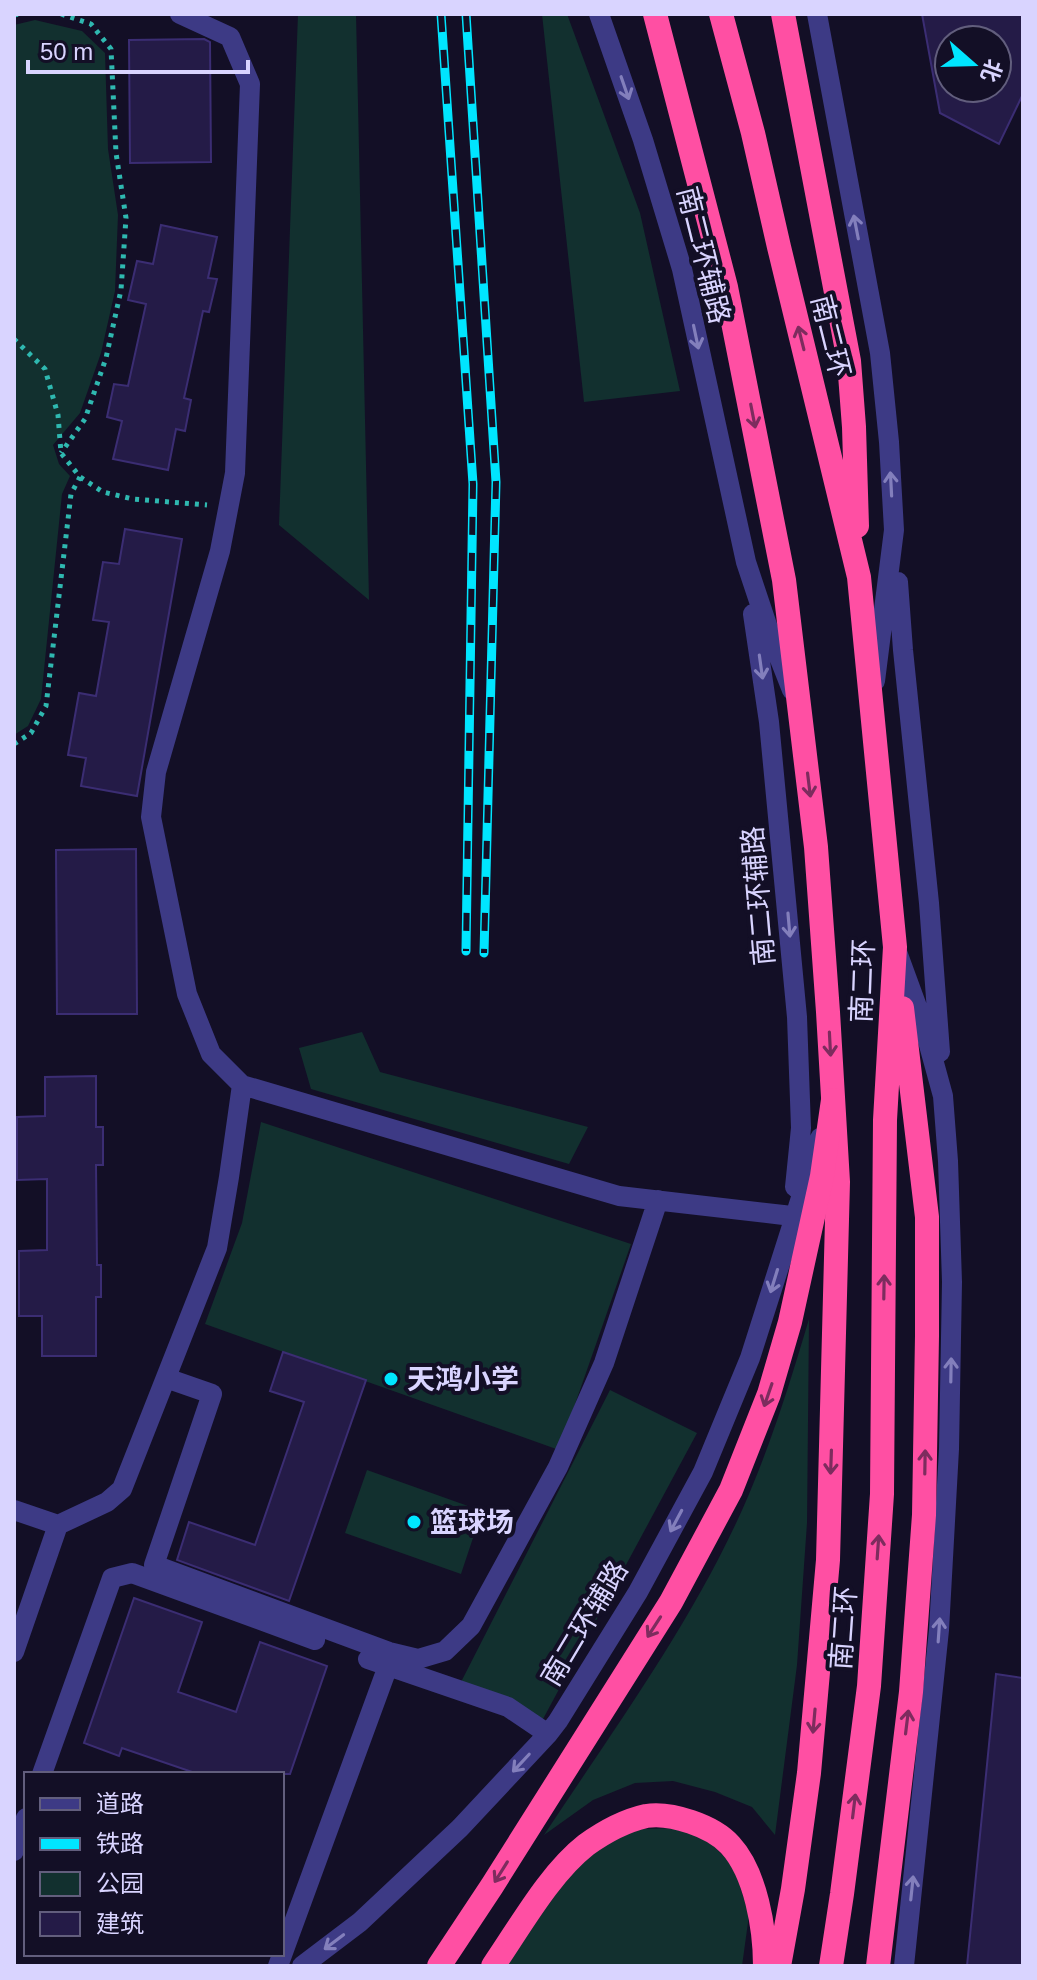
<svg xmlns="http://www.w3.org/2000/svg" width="1037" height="1980" font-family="Arial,'Noto Sans SC',sans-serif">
	<rect width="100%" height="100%" fill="#130f26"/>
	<path fill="#12302f" d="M 298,14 L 356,14 L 369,600 L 279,525 Z
		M 542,14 L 567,14 L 640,213 L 680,391 L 584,402 Z
		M 35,20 L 82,31 L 105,53 L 108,149 L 118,215 L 115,291 L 101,353 L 80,413 L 53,445 L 59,464 L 70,476 L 62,494 L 41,699 L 28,726 L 14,735 L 14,25 Z
		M 362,1032 L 380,1072 L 588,1127 L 569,1164 L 311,1089 L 299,1048 Z
		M 261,1122 L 631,1244 L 559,1450 L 205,1324 L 242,1223 Z
		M 809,1319 L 807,1523 L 797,1665 L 775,1835 L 752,1807 L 715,1792 L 673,1781 L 635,1783 L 593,1800 L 544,1835 C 614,1729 691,1624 743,1508 C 770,1447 790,1383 809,1319 Z
		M 610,1390 L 697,1433 L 543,1719 L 460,1684 Z
		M 367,1470 L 482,1511 L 461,1574 L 345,1533 Z
		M 678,1828 L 706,1838 L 734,1867 L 749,1915 L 742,1966 L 506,1966 L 566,1879 L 599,1844 L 641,1829 Z"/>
	<path fill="#241b47" stroke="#3b2d73" stroke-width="2" fill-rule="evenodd" d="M 922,14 L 1023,14 L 1023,94 L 999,144 L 940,113 ZM 949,40 L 997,40 L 997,88 L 949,88 Z
		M 204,39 L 210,42 L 211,162 L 130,163 L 129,40 Z
		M 161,225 L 217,237 L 208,278 L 217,279 L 209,312 L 203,311 L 184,398 L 191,400 L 185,431 L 176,429 L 168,470 L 113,459 L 122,421 L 107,417 L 114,384 L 128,386 L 146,304 L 128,300 L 137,261 L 153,264 Z
		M 125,529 L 182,539 L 137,796 L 81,786 L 86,758 L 68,755 L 79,693 L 96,696 L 109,622 L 93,620 L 103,562 L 119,564 Z
		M 136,849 L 137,1014 L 57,1014 L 56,850 Z
		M 96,1076 L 96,1127 L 103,1127 L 103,1165 L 96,1165 L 97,1265 L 101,1265 L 101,1297 L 96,1297 L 96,1356 L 42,1356 L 42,1316 L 19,1316 L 19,1251 L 47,1250 L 47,1179 L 17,1180 L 17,1117 L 45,1116 L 45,1077 Z
		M 283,1352 L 366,1380 L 289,1601 L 177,1560 L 189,1522 L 255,1545 L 304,1402 L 270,1391 Z
		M 134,1598 L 202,1622 L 178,1692 L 236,1712 L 260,1642 L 327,1666 L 290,1774 L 198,1774 L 122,1748 L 119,1756 L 84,1743 Z
		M 996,1674 L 1023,1678 L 1023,1966 L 967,1966 Z"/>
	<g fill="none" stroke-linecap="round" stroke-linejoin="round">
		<path stroke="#2fb8b0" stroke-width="5" stroke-dasharray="4 6" stroke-linecap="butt" d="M 61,14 L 91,24 L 111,49 L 116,153 L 126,218 L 121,290 L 106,358 L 85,419 L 61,453
			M 14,15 L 19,14
			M 14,339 L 45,369 L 58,415 L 61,453 L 80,477 L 103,492 L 133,499 L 207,505
			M 14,744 L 31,733 L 46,706 L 71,494 L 80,477"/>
		<path stroke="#3d3a85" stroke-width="20" d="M 180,14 L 230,37 L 250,84 L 235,473 L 220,551 L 156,772 L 151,817 L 187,994 L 211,1054 L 242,1085 L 619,1196 L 792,1216
			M 599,14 L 643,140 L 682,269 L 746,562 L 770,634 L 792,690
			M 817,14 L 880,353 L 889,442 L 894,530 L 875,681
			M 898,582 L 903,650 L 929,903 L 940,1052
			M 753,614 L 769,722 L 797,1017 L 801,1128 L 795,1187
			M 897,952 L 923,1023 L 943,1096 L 948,1161 L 952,1282 L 949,1449 L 939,1630 L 904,1966
			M 166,1378 L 212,1394 L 154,1565 L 389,1652 L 418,1659 L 445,1651 L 471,1626 L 558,1467 L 604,1363 L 658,1200
			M 14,1510 L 58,1525 L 107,1502 L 122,1489 L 217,1248 L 229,1177 L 242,1085
			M 14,1652 L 58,1525
			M 368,1659 L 508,1707 L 548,1734
			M 42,1774 L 112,1578 L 132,1573 L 315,1640
			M 14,1851 L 26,1818
			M 278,1966 L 388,1666
			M 302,1966 L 360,1922 L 460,1828 L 548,1734 L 558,1721 L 638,1592 L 703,1472 L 750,1358 L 820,1138"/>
		<path stroke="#ff4fa3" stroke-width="24" d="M 655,14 L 726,287 L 784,580 L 816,847 L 828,1012 L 838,1182 L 828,1560 L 809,1773 L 793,1889 L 779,1966
			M 721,14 L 753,133 L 779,247 L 859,577 L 895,947 L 885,1120 L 882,1494 L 869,1686 L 842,1894 L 831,1966
			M 783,14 L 849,361 L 854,427 L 857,526
			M 493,1966 C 520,1927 549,1874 586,1845 C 604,1832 624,1821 646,1816 C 671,1812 713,1826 730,1845 C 756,1873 765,1929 765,1966
			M 878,1966 L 911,1692 L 924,1515 L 927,1336 L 927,1217 L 902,1008"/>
		<defs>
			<path id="rail" d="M 441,14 L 473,484 L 466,951
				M 466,14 L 496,482 L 484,953"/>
		</defs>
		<use href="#rail" stroke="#00e5ff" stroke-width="9"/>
		<use href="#rail" stroke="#130f26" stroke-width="6" stroke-dasharray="18" stroke-linecap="butt"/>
		<path stroke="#ff4fa3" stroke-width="24" d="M 439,1966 L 492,1886 L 671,1602 L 731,1490 L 769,1394 L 790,1322 L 822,1176 L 833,1100"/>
	</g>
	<defs><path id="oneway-shaft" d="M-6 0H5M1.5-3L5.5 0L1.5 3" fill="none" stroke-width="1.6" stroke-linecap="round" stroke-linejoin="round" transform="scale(2)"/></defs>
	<g stroke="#837fbc">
		<use href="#oneway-shaft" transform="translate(625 88) rotate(71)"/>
		<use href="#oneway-shaft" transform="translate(856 227) rotate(-101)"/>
		<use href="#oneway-shaft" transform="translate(696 337) rotate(78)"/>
		<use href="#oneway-shaft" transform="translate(891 484) rotate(-93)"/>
		<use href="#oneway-shaft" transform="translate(761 667) rotate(82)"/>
		<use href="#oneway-shaft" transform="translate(789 925) rotate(85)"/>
		<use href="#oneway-shaft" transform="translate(774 1281) rotate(107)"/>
		<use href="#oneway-shaft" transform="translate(951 1370) rotate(-89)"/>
		<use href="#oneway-shaft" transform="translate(676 1521) rotate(118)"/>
		<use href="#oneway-shaft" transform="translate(939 1630) rotate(-86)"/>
		<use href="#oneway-shaft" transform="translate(521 1763) rotate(133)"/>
		<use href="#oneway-shaft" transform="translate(912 1888) rotate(-84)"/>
		<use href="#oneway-shaft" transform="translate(334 1942) rotate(143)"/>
	</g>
	<g stroke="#7d2c5e">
		<use href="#oneway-shaft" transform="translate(801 338) rotate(-104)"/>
		<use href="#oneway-shaft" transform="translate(753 416) rotate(79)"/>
		<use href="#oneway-shaft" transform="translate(809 785) rotate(83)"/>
		<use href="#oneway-shaft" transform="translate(830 1044) rotate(87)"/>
		<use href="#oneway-shaft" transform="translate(884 1287) rotate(-89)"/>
		<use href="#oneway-shaft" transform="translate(768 1395) rotate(109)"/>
		<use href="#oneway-shaft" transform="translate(831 1462) rotate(92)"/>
		<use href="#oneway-shaft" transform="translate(925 1462) rotate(-89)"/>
		<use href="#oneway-shaft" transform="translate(878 1547) rotate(-86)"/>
		<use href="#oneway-shaft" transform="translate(654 1627) rotate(123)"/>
		<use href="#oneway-shaft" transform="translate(814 1721) rotate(95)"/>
		<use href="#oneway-shaft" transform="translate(907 1722) rotate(-83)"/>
		<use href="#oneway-shaft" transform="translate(854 1806) rotate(-83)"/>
		<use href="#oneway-shaft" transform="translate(501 1872) rotate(122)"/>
	</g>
	<g fill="#00e5ff" stroke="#130f26" stroke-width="3">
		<circle cx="391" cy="1379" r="8"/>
		<circle cx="414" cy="1522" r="8"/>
	</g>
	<g text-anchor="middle" stroke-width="8" stroke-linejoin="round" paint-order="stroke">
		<g font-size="28" fill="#d9d4ff" stroke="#130f26">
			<text transform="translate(704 255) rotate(76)" y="10">南二环辅路</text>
			<text transform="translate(831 336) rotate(76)" y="10">南二环</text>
			<text transform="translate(758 896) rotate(-95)" y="10">南二环辅路</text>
			<text transform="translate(862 981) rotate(-88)" y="10">南二环</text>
			<text transform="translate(584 1623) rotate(-59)" y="10">南二环辅路</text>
			<text transform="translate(843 1628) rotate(-86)" y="10">南二环</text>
		</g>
		<g font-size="28" font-weight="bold" fill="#d9d4ff" stroke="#130f26" text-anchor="start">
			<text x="407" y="1389">天鸿小学</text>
			<text x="430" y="1532">篮球场</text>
		</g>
	</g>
	<rect width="1037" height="1980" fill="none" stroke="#d9d4ff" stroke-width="32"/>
	<rect x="24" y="1772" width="260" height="184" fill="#130f26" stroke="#625e7d" stroke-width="2"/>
	<rect x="40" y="1798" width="40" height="12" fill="#3d3a85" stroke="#625e7d" stroke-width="2"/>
	<text x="96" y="1812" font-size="24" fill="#d9d4ff">道路</text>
	<rect x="40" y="1838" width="40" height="12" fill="#00e5ff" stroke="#625e7d" stroke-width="2"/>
	<text x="96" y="1852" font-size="24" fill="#d9d4ff">铁路</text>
	<rect x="40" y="1872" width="40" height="24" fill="#12302f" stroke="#625e7d" stroke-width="2"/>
	<text x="96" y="1892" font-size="24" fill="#d9d4ff">公园</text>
	<rect x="40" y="1912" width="40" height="24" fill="#241b47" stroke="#625e7d" stroke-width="2"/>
	<text x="96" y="1932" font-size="24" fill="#d9d4ff">建筑</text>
	<g transform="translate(973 64) rotate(110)"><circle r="38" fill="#130f26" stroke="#625e7d" stroke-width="2"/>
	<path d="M0-6L14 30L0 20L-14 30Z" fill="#00e5ff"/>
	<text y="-12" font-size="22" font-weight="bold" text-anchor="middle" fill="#d9d4ff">北</text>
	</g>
	<path d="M28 60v12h220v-12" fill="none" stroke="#d9d4ff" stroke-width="4"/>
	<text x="40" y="60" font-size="24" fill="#d9d4ff" stroke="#130f26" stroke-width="6" paint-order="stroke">50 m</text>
</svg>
